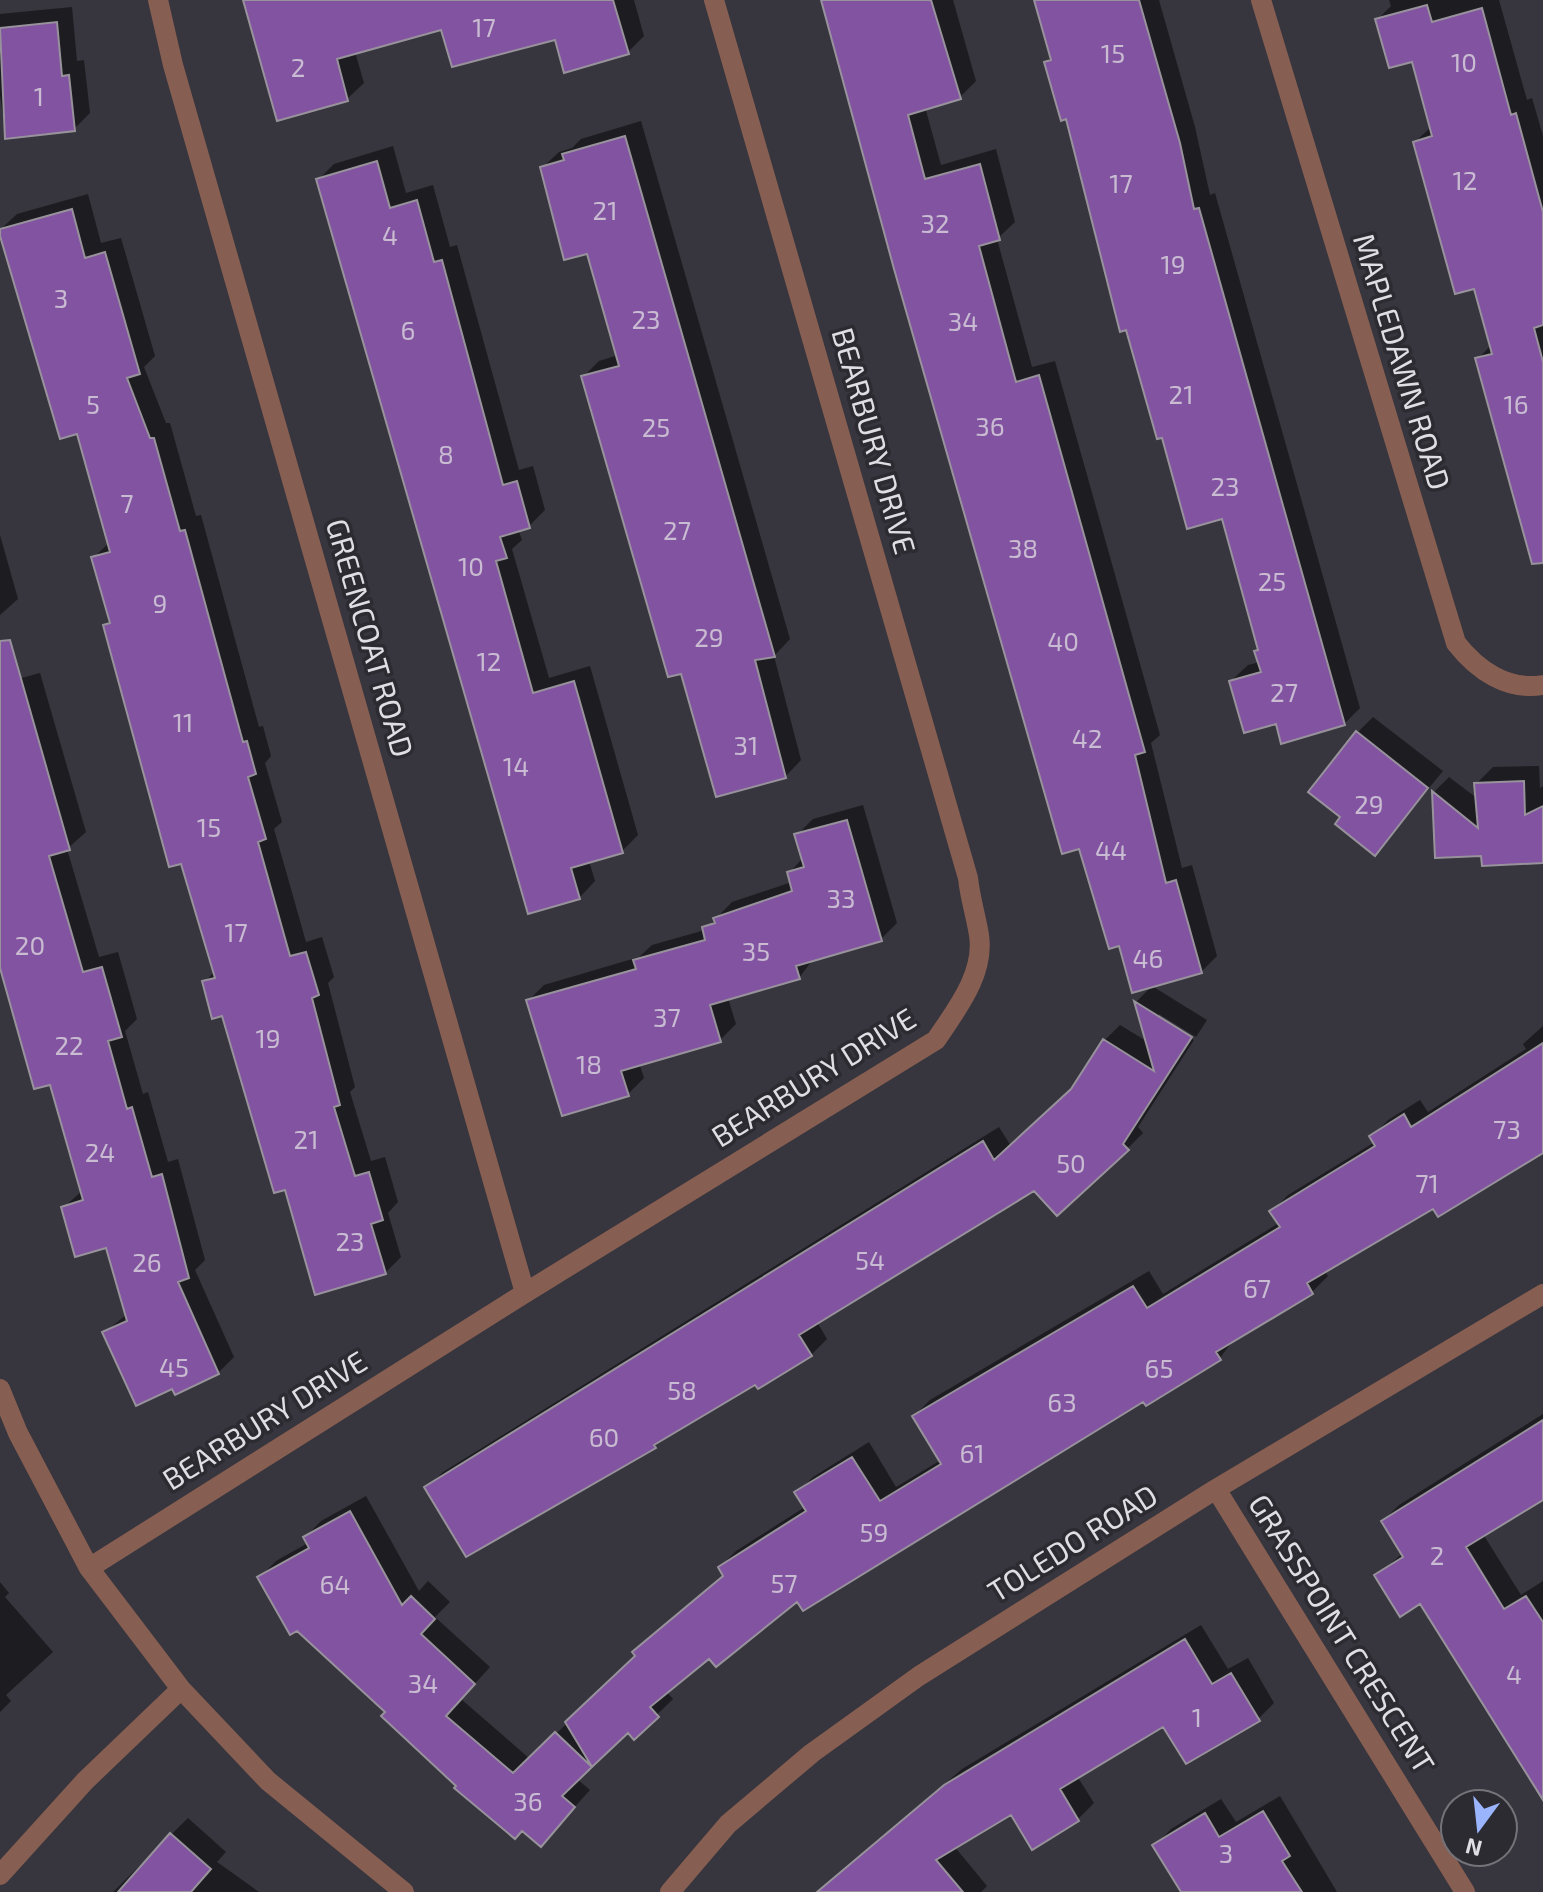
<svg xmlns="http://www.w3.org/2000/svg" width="1543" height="1892" font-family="'Exo 2',sans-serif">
	<rect width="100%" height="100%" fill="#37353d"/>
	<path fill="#0007" d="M 245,0 L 634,0 L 644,36 L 628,52 L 556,37 L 443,27 L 355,52 L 364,83 L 347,99 L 278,118 Z
		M 821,0 L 953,0 L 976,81 L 960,97 L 925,107 L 941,165 L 996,149 L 1015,222 L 997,239 L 1032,367 L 1055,361 L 1160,735 L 1151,743 L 1182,868 L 1192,865 L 1217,956 L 1201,972 L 1134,991 Z
		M 1037,0 L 1159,0 L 1195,127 L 1210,195 L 1215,193 L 1360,708 L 1344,724 L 1278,722 L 1231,681 L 1248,665 L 1260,662 L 1257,651 L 1260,648 L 1223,516 L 1163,435 L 1067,117 L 1046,62 L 1052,56 Z
		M 1389,0 L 1499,0 L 1527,100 L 1532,98 L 1543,136 L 1543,524 L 1478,359 L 1491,345 L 1475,287 L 1415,142 L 1432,126 L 1414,59 L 1378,19 L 1391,6 Z
		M 72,7 L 77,61 L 84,60 L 90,113 L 74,129 L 6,137 L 0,95 L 0,14 Z
		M 641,121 L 790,639 L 774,656 L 801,760 L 785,777 L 682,671 L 583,377 L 599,361 L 618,355 L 588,251 L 542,168 L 559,152 L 572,148 L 581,139 Z
		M 393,146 L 406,193 L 433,185 L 450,247 L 457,245 L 519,470 L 533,466 L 545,510 L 529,526 L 518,529 L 522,540 L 512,549 L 549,678 L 590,666 L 638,835 L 622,851 L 589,861 L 595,881 L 579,898 L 318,180 L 334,164 Z
		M 88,194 L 101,243 L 121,238 L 155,356 L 144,367 L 166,423 L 170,423 L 196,516 L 201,515 L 259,727 L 263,726 L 271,756 L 265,763 L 282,822 L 274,829 L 306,942 L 322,937 L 334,977 L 328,983 L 355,1087 L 350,1092 L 371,1161 L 385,1157 L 398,1202 L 388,1213 L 401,1257 L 385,1273 L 286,1188 L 223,1013 L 205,982 L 215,971 L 106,625 L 111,620 L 93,558 L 110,542 L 78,432 L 0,230 L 17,214 Z
		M 0,535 L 18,599 L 0,615 Z
		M 40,673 L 86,832 L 67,849 L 99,957 L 118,952 L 137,1019 L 125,1031 L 143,1094 L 148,1092 L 168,1162 L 178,1159 L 205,1260 L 195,1270 L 234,1357 L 218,1373 L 104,1333 L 127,1314 L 107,1246 L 63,1208 L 83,1190 L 51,1082 L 0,965 L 0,684 Z
		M 1373,717 L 1443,771 L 1375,853 L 1343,817 L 1357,733 Z
		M 1539,766 L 1540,788 L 1543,786 L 1543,861 L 1483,854 L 1436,856 L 1434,792 L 1449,777 L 1478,799 L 1476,784 L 1493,767 Z
		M 863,805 L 897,923 L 881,939 L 814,958 L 799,978 L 728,998 L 736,1024 L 720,1040 L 639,1063 L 644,1078 L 628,1094 L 528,1001 L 544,985 L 639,957 L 652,945 L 705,930 L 732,902 L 792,882 L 789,873 L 803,858 L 797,835 L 813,819 Z
		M 1152,986 L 1207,1020 L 1196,1037 L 1159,1014 L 1159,1019 L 1194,1040 L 1138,1127 L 1143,1133 L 1127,1149 L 1034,1188 L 817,1322 L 827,1339 L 811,1355 L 756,1382 L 663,1437 L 654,1446 L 427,1488 L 443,1472 L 999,1127 L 1011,1146 L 1075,1087 L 1104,1041 L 1120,1025 L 1148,1042 L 1137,1001 Z
		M 1543,1026 L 1543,1152 L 1434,1207 L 1324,1270 L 1328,1276 L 1312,1292 L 1234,1339 L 1220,1358 L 797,1599 L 709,1656 L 666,1691 L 673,1699 L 634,1737 L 628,1730 L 577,1779 L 590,1790 L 541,1844 L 459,1786 L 260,1577 L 276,1561 L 308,1543 L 305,1537 L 321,1521 L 366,1496 L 419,1591 L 428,1581 L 450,1602 L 435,1617 L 490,1667 L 461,1699 L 530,1759 L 637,1656 L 635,1652 L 651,1636 L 725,1575 L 720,1567 L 736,1551 L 805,1507 L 797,1493 L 813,1477 L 869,1442 L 896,1487 L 941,1460 L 914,1416 L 930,1400 L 1149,1271 L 1163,1294 L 1279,1223 L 1272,1211 L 1288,1195 L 1375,1142 L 1372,1136 L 1388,1120 L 1420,1100 L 1428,1112 L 1526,1049 L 1523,1044 Z
		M 1543,1414 L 1543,1497 L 1483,1534 L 1521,1595 L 1543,1581 L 1543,1799 L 1421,1602 L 1376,1576 L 1403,1553 L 1383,1521 L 1399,1505 Z
		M 0,1582 L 9,1593 L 5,1597 L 53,1652 L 6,1695 L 11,1701 L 0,1712 Z
		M 1201,1625 L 1228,1669 L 1248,1658 L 1274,1703 L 1258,1719 L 1163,1724 L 1077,1776 L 1094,1803 L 1078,1819 L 1011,1812 L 954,1846 L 987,1886 L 981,1892 L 820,1892 L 962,1769 Z
		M 1280,1796 L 1337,1892 L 1184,1892 L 1155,1846 L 1171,1829 L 1221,1799 L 1236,1822 Z
		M 188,1818 L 226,1852 L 217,1862 L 259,1892 L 113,1892 Z"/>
	<path fill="#8253a0" stroke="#97929b" stroke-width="2" d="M 243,0 L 613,0 L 629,54 L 564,73 L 555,40 L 452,67 L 441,30 L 337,59 L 348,101 L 277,121 Z
		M 821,0 L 931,0 L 961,99 L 908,115 L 925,179 L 980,164 L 1000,240 L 979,246 L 1016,382 L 1039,375 L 1145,752 L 1135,755 L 1166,883 L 1176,880 L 1202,973 L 1132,993 L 1119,946 L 1109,949 L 1079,849 L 1062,854 L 894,269 Z
		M 1034,0 L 1139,0 L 1180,143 L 1194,209 L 1199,208 L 1345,725 L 1281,744 L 1276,724 L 1244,733 L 1229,681 L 1261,672 L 1254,651 L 1258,650 L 1222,519 L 1187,529 L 1162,438 L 1157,439 L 1126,330 L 1120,332 L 1066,119 L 1061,121 L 1044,62 L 1051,60 Z
		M 1427,5 L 1432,22 L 1482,8 L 1511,115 L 1516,113 L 1543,212 L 1543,325 L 1534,328 L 1543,362 L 1543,563 L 1532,564 L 1475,358 L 1492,354 L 1474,289 L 1455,294 L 1413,142 L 1432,136 L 1412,62 L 1389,68 L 1375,19 Z
		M 57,22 L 62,76 L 69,75 L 75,131 L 5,139 L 0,28 Z
		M 625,136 L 775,657 L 755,660 L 786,778 L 716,797 L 681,674 L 668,677 L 581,376 L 619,366 L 587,254 L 564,260 L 540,167 L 564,160 L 562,154 Z
		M 377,161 L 390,208 L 417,200 L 434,262 L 442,260 L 503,485 L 517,481 L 530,528 L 500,537 L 507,558 L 496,561 L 533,693 L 574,681 L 623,853 L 571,868 L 580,899 L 528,914 L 316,179 Z
		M 72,209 L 85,258 L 105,252 L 140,374 L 127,378 L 150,438 L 154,438 L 180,531 L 185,530 L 243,742 L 247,741 L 256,774 L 248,777 L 266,839 L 258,842 L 290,956 L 306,952 L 319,995 L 312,998 L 340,1105 L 334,1107 L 355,1176 L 369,1172 L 383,1220 L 371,1224 L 386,1274 L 315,1295 L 285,1190 L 274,1193 L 222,1016 L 212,1019 L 202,981 L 215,978 L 181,864 L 169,867 L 103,625 L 110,623 L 91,557 L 110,552 L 77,434 L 60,439 L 0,236 L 0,229 Z
		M 10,640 L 70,850 L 49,856 L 83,972 L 102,967 L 122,1037 L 108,1041 L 127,1109 L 132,1107 L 152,1177 L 162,1174 L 189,1278 L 178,1282 L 219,1374 L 175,1395 L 172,1389 L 136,1406 L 102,1332 L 127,1321 L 106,1248 L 75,1257 L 61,1207 L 83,1200 L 50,1085 L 34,1089 L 0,968 L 0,641 Z
		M 1356,731 L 1428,788 L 1375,856 L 1335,824 L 1340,817 L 1308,792 Z
		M 1524,781 L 1525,815 L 1543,806 L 1543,863 L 1482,866 L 1481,856 L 1435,858 L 1432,791 L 1478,828 L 1474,783 Z
		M 847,820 L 882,941 L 796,966 L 800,979 L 710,1005 L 721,1042 L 621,1071 L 629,1096 L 562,1116 L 526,1000 L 636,969 L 633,960 L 705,940 L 702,927 L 715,923 L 713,918 L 792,891 L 787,872 L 804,867 L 794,834 Z
		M 1134,1001 L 1192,1037 L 1123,1144 L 1129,1150 L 1057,1216 L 1034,1191 L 799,1335 L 812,1356 L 758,1389 L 755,1385 L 654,1445 L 656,1448 L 466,1557 L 424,1487 L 983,1141 L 994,1160 L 1071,1089 L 1103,1039 L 1154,1071 Z
		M 1543,1043 L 1543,1153 L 1438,1217 L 1433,1209 L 1307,1283 L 1313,1294 L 1216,1352 L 1221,1360 L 1146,1406 L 1143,1402 L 803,1611 L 797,1602 L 716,1667 L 709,1659 L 650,1707 L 659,1717 L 634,1740 L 628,1733 L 592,1767 L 565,1722 L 635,1656 L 632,1652 L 723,1576 L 718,1567 L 806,1511 L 794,1492 L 852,1457 L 880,1501 L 941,1464 L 912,1416 L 1133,1286 L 1147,1308 L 1280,1227 L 1269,1211 L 1375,1146 L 1369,1136 L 1404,1114 L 1411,1127 Z
		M 1543,1420 L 1543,1500 L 1466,1547 L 1504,1609 L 1526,1596 L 1543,1622 L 1543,1800 L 1420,1604 L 1400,1617 L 1374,1575 L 1403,1557 L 1381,1521 Z
		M 350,1511 L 402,1605 L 411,1596 L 435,1619 L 421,1634 L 475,1684 L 446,1716 L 513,1773 L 555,1732 L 592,1767 L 562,1796 L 575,1807 L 541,1847 L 522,1831 L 515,1839 L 454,1788 L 456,1786 L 381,1716 L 385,1712 L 297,1631 L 290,1635 L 257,1577 L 309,1548 L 303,1537 Z
		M 1185,1639 L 1212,1684 L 1231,1673 L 1260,1721 L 1186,1764 L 1163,1727 L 1060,1789 L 1079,1821 L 1032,1850 L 1011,1815 L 936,1860 L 963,1892 L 817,1892 L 944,1785 Z
		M 1263,1811 L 1290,1856 L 1282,1861 L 1302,1892 L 1181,1892 L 1152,1845 L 1205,1813 L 1219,1837 Z
		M 170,1833 L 211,1869 L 191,1892 L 118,1892 Z"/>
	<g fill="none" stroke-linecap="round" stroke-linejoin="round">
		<path stroke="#875f52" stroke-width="20" d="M 158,0 L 173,65 L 525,1293
			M 1261,0 L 1456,643 C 1477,670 1507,691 1543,685
			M 0,1389 L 18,1433 L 89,1568 L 181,1689 L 268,1781 L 404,1892
			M 1216,1489 L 1465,1892
			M 89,1568 L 525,1293 L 936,1040 C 956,1010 985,974 979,935 C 976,916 970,898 968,878 L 714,0
			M 0,1875 L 85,1781 L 181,1689
			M 670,1892 L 728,1824 L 812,1753 L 919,1676 L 1216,1489 L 1543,1294"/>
	</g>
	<g text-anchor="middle" stroke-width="7" stroke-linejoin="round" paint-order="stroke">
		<g font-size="26" fill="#c8bbd2">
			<text x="484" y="37">17</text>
			<text x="1113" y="63">15</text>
			<text x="1464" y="72">10</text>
			<text x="298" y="77">2</text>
			<text x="39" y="106">1</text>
			<text x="1465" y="190">12</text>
			<text x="1121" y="193">17</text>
			<text x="605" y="220">21</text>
			<text x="935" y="233">32</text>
			<text x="390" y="245">4</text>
			<text x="1173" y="274">19</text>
			<text x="61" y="308">3</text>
			<text x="646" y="329">23</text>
			<text x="963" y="331">34</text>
			<text x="408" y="340">6</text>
			<text x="1181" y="404">21</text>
			<text x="93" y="414">5</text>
			<text x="1516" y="414">16</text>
			<text x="990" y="436">36</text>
			<text x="656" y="437">25</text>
			<text x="446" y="464">8</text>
			<text x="1225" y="496">23</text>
			<text x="127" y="513">7</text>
			<text x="677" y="540">27</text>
			<text x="1023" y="558">38</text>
			<text x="471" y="576">10</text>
			<text x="1272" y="591">25</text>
			<text x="160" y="613">9</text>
			<text x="709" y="647">29</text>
			<text x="1063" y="651">40</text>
			<text x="489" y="671">12</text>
			<text x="1284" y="702">27</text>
			<text x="183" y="732">11</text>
			<text x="1087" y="748">42</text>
			<text x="746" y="755">31</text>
			<text x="516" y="776">14</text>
			<text x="1369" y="814">29</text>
			<text x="209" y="837">15</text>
			<text x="1111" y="860">44</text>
			<text x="841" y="908">33</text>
			<text x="236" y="942">17</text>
			<text x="30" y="955">20</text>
			<text x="756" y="961">35</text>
			<text x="1148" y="968">46</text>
			<text x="667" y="1027">37</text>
			<text x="268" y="1048">19</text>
			<text x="69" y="1055">22</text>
			<text x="589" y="1074">18</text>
			<text x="1507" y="1139">73</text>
			<text x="306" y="1149">21</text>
			<text x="100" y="1162">24</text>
			<text x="1071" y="1173">50</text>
			<text x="1427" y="1193">71</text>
			<text x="350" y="1251">23</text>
			<text x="870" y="1270">54</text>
			<text x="147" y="1272">26</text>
			<text x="1257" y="1298">67</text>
			<text x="174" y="1377">45</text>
			<text x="1159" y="1378">65</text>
			<text x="682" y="1400">58</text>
			<text x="1062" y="1412">63</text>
			<text x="604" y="1447">60</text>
			<text x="972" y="1463">61</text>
			<text x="874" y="1542">59</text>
			<text x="1437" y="1565">2</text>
			<text x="784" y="1593">57</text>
			<text x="335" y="1594">64</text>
			<text x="1514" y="1684">4</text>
			<text x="423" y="1693">34</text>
			<text x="1197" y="1727">1</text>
			<text x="528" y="1811">36</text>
			<text x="1226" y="1863">3</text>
		</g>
		<g font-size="30" fill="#dfdee3" stroke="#2d2b32">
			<text transform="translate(1401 362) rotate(73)" y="10">MAPLEDAWN ROAD</text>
			<text transform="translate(873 441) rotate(74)" y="10">BEARBURY DRIVE</text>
			<text transform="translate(369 638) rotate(74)" y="10">GREENCOAT ROAD</text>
			<text transform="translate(814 1078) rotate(-32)" y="10">BEARBURY DRIVE</text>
			<text transform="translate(265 1421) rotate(-32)" y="10">BEARBURY DRIVE</text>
			<text transform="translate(1073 1544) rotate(-32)" y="10">TOLEDO ROAD</text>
			<text transform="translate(1341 1634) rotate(58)" y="10">GRASSPOINT CRESCENT</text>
		</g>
	</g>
	<g transform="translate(1479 1828) rotate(195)"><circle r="38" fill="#2d2b32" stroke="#747379" stroke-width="2"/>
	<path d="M0-6L14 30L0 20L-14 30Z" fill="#9ab5fd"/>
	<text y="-12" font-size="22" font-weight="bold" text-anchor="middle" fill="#dfdee3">N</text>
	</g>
</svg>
